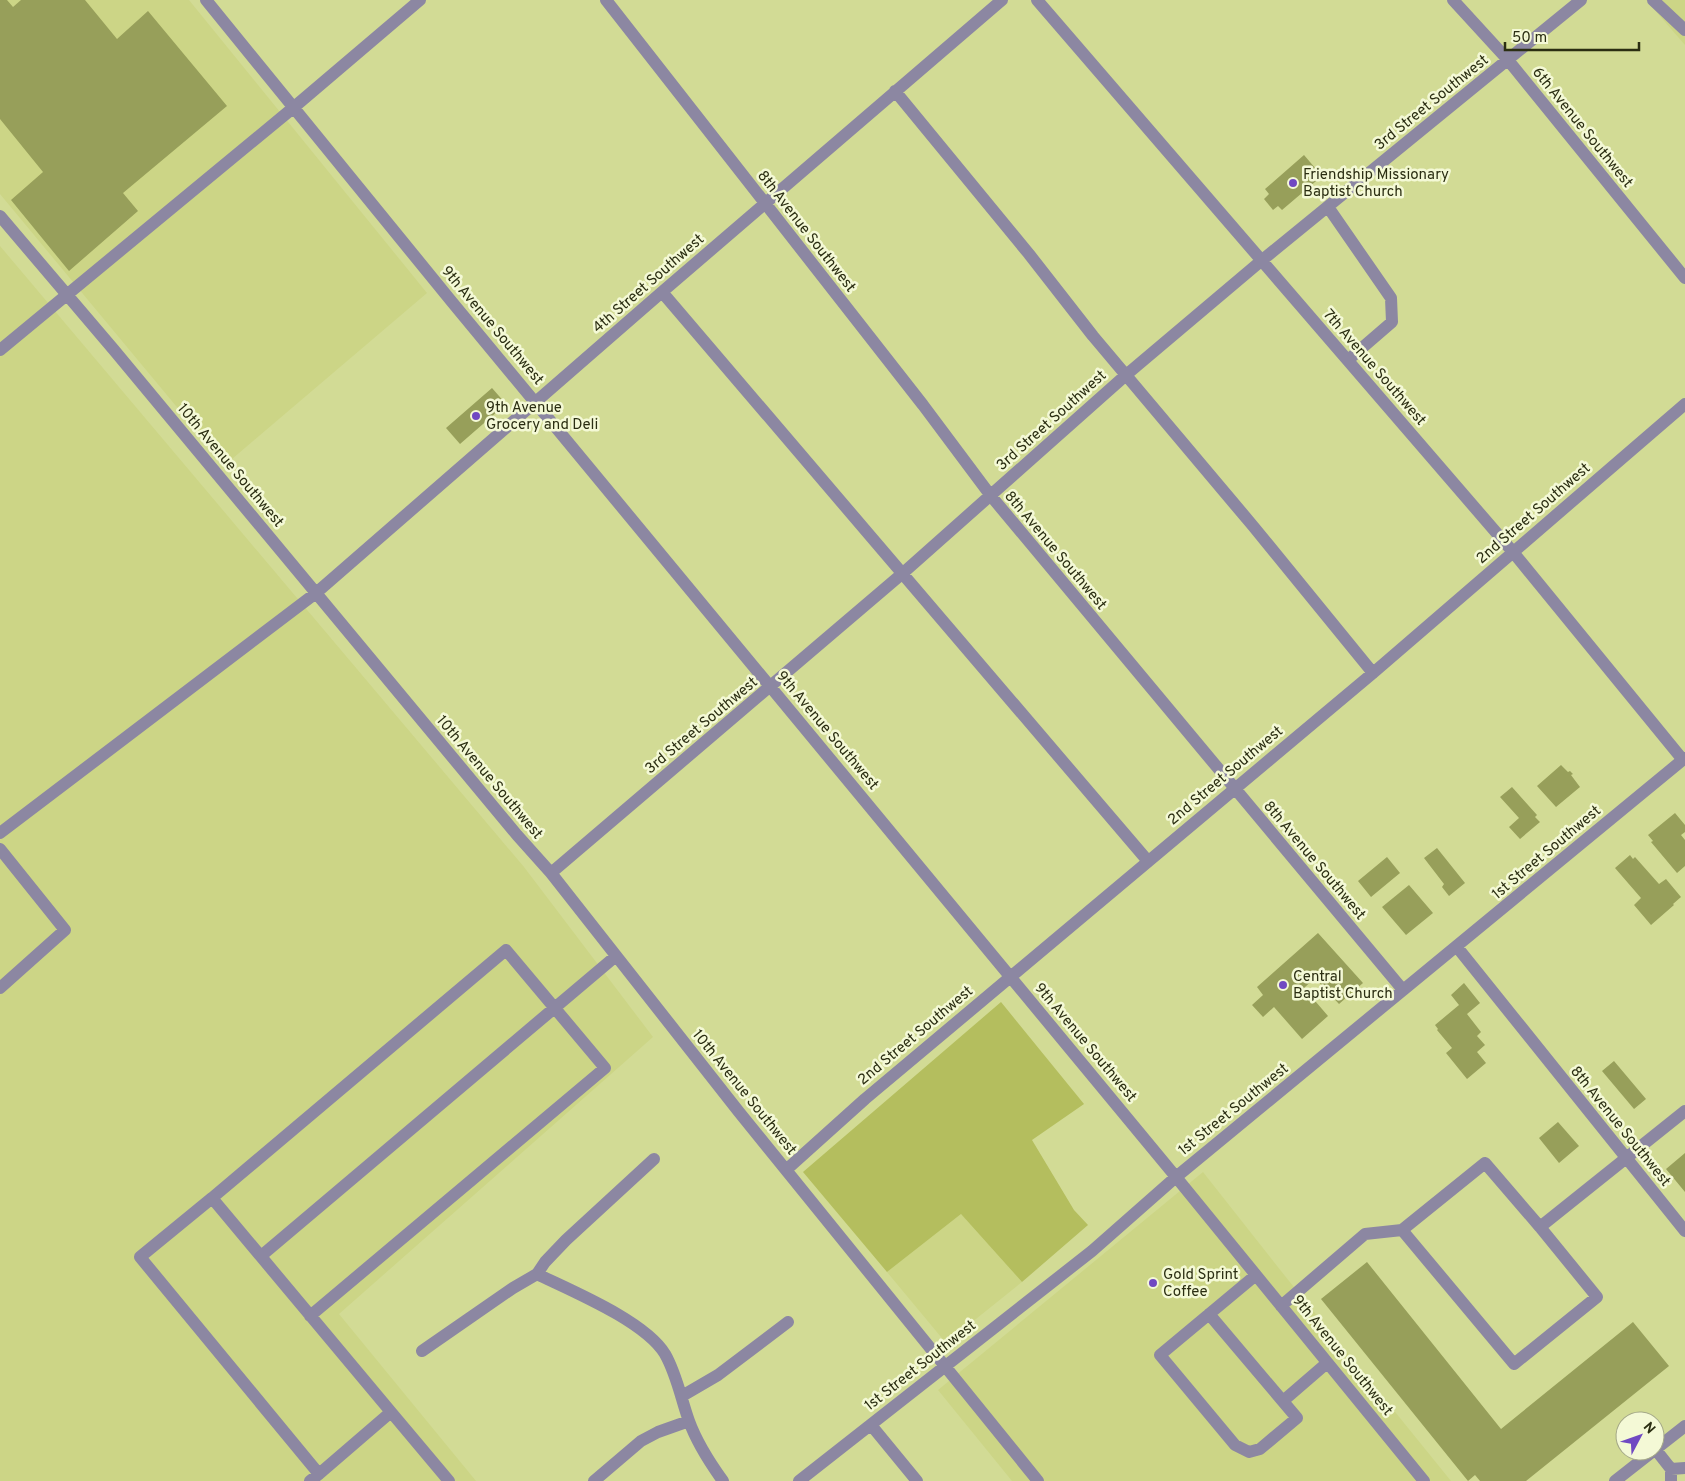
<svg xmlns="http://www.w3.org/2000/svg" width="1685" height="1481" font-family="Overpass,sans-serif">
	<rect width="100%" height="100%" fill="#d2db95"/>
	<path fill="#ccd586" d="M 0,0 L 189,0 L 427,293 L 225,465 L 0,194 Z
		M 1646,0 L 1685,0 L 1685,46 L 1685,45 Z
		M 0,246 L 524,867 L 653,1037 L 339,1314 L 476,1481 L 0,1481 Z
		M 1203,1172 L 1285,1276 L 1451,1481 L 1012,1481 L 938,1390 Z
		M 961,1214 L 1022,1282 L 946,1343 L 887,1272 Z"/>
	<path fill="#b4be5e" d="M 1001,1002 L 1084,1104 L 1032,1140 L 1074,1210 L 1088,1225 L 1022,1282 L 961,1214 L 887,1272 L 803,1172 Z"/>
	<path fill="#979f5a" d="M 0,0 L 7,0 L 13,7 L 21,0 L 85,0 L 117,39 L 148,11 L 227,106 L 123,193 L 138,211 L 69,271 L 11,200 L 43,172 L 0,119 Z
		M 1304,155 L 1322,176 L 1282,210 L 1278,206 L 1273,210 L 1264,199 L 1269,194 L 1265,189 Z
		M 492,388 L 506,404 L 460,444 L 446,428 Z
		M 1561,765 L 1568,772 L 1570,771 L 1573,774 L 1571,775 L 1580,787 L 1556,807 L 1537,786 Z
		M 1512,787 L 1537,815 L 1535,817 L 1540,822 L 1520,839 L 1509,827 L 1519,818 L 1500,797 Z
		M 1675,813 L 1685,825 L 1685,832 L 1681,835 L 1685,840 L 1685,866 L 1677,873 L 1651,842 L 1653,841 L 1648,835 Z
		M 1437,848 L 1465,883 L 1449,896 L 1442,887 L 1444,884 L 1424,858 Z
		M 1630,855 L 1633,859 L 1635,857 L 1659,884 L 1666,879 L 1681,897 L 1673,904 L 1674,905 L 1651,925 L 1634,905 L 1641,898 L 1615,868 Z
		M 1387,857 L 1400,873 L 1371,897 L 1358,881 Z
		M 1409,885 L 1433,913 L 1406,935 L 1382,907 Z
		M 1318,933 L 1363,983 L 1339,1004 L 1315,978 L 1304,988 L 1328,1016 L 1302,1039 L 1274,1007 L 1263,1017 L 1252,1005 L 1263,995 L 1257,987 Z
		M 1464,983 L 1480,1003 L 1467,1014 L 1481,1032 L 1477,1036 L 1485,1045 L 1477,1052 L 1486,1063 L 1467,1079 L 1446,1053 L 1452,1048 L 1437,1030 L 1438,1029 L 1435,1025 L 1459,1005 L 1451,995 Z
		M 1614,1061 L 1646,1099 L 1634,1109 L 1602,1071 Z
		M 1558,1122 L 1579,1146 L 1559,1163 L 1539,1138 Z
		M 1685,1153 L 1685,1192 L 1666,1169 Z
		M 1367,1262 L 1501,1429 L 1633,1322 L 1669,1366 L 1526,1481 L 1480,1481 L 1475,1475 L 1468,1481 L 1321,1299 Z"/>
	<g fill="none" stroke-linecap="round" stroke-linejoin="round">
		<path stroke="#8c87a2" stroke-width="12" d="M 206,0 L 452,302 L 1176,1177 L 1424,1481
			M 606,0 L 923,405 L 991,496 L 1403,990
			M 1037,0 L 1513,552 L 1683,760
			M 1453,0 L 1508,60 L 1685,278
			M 1653,0 L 1685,30
			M 895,91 L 1029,254 L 1093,336 L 1253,526 L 1373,673
			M 1328,207 L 1391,298 L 1392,322 L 1348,360
			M 0,216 L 114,350 L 517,835 L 551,873 L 739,1112 L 1038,1481
			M 662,292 L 1147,860
			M 0,350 L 293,108 L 420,0
			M 0,833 L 316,593 L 662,292 L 1002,0
			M 0,849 L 65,930 L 0,988
			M 551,873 L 903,573 L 1126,375 L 1261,261 L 1581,0
			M 1457,947 L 1685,1231
			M 786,1170 L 865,1099 L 1373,673 L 1685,404
			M 212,1198 L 506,950 L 605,1068 L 310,1316
			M 1540,1227 L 1597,1297 L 1514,1364 L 1402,1230 L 1485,1163 L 1540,1227 L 1685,1111
			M 261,1256 L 616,956
			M 537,1274 C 572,1291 645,1321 665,1354 C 677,1375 681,1399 689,1421 C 697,1443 710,1463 723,1481
			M 1281,1306 L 1365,1234 L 1402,1230
			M 1209,1314 L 1297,1418 L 1260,1449 L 1249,1452 L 1235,1445 L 1160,1355 L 1256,1275
			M 422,1351 L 513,1288 L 537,1274 L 545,1262 L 566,1240 L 654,1159
			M 682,1396 L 718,1375 L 788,1322
			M 1283,1401 L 1327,1363
			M 391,1412 L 449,1481
			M 871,1425 L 917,1481
			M 1656,1450 L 1671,1469 L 1671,1481
			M 1671,1469 L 1685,1468
			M 310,1481 L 319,1474 L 391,1412 L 212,1198 L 140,1257 L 319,1474
			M 594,1481 L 641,1441 L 658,1432 L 689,1421
			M 799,1481 L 1092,1251 L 1176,1177 L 1685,758
			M 1615,1481 L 1685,1426"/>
	</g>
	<g fill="#7049c2" stroke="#f4f9d6" stroke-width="2">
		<circle cx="1293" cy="183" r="5"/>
		<circle cx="476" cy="416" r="5"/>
		<circle cx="1283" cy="985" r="5"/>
		<circle cx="1153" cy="1283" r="5"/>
	</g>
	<g text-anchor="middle" stroke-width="5" stroke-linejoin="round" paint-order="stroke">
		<g font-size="15" fill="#2b2e12" stroke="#f4f9d6">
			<text transform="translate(1431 102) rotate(-39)" y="5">3rd Street Southwest</text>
			<text transform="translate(1583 127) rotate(51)" y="5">6th Avenue Southwest</text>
			<text transform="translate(807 231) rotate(52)" y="5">8th Avenue Southwest</text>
			<text transform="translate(648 283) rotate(-41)" y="5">4th Street Southwest</text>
			<text transform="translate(493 325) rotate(50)" y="5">9th Avenue Southwest</text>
			<text transform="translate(1375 367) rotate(49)" y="5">7th Avenue Southwest</text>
			<text transform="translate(1051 420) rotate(-42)" y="5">3rd Street Southwest</text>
			<text transform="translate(231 465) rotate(50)" y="5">10th Avenue Southwest</text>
			<text transform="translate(1533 513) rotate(-41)" y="5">2nd Street Southwest</text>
			<text transform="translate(1056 550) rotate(50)" y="5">8th Avenue Southwest</text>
			<text transform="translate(701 725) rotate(-40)" y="5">3rd Street Southwest</text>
			<text transform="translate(828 730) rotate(50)" y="5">9th Avenue Southwest</text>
			<text transform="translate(1225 775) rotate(-40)" y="5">2nd Street Southwest</text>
			<text transform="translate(490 777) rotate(50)" y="5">10th Avenue Southwest</text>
			<text transform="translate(1546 852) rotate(-40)" y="5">1st Street Southwest</text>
			<text transform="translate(1315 860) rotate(50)" y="5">8th Avenue Southwest</text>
			<text transform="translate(915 1035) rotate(-40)" y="5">2nd Street Southwest</text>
			<text transform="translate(1086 1042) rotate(50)" y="5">9th Avenue Southwest</text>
			<text transform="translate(745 1092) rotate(51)" y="5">10th Avenue Southwest</text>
			<text transform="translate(1233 1109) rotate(-39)" y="5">1st Street Southwest</text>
			<text transform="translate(1621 1126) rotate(51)" y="5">8th Avenue Southwest</text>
			<text transform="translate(1343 1355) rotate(51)" y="5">9th Avenue Southwest</text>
			<text transform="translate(920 1365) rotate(-38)" y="5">1st Street Southwest</text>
		</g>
		<g font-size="15" fill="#2b2e12" stroke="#f4f9d6" text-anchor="start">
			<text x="1303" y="179">Friendship Missionary<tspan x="1303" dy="17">Baptist Church</tspan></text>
			<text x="486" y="412">9th Avenue<tspan x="486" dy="17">Grocery and Deli</tspan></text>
			<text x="1293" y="981">Central<tspan x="1293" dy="17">Baptist Church</tspan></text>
			<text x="1163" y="1279">Gold Sprint<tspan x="1163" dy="17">Coffee</tspan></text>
		</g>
	</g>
	<g transform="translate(1640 1436) rotate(49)"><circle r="24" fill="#f4f9d6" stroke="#a4a888"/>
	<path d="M0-4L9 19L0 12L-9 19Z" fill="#7049c2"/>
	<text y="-8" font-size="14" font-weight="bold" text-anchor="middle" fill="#2b2e12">N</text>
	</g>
	<path d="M1505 42v8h134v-8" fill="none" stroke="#2b2e12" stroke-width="2.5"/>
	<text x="1512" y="42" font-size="15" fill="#2b2e12" stroke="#f4f9d6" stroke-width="4" paint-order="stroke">50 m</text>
</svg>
